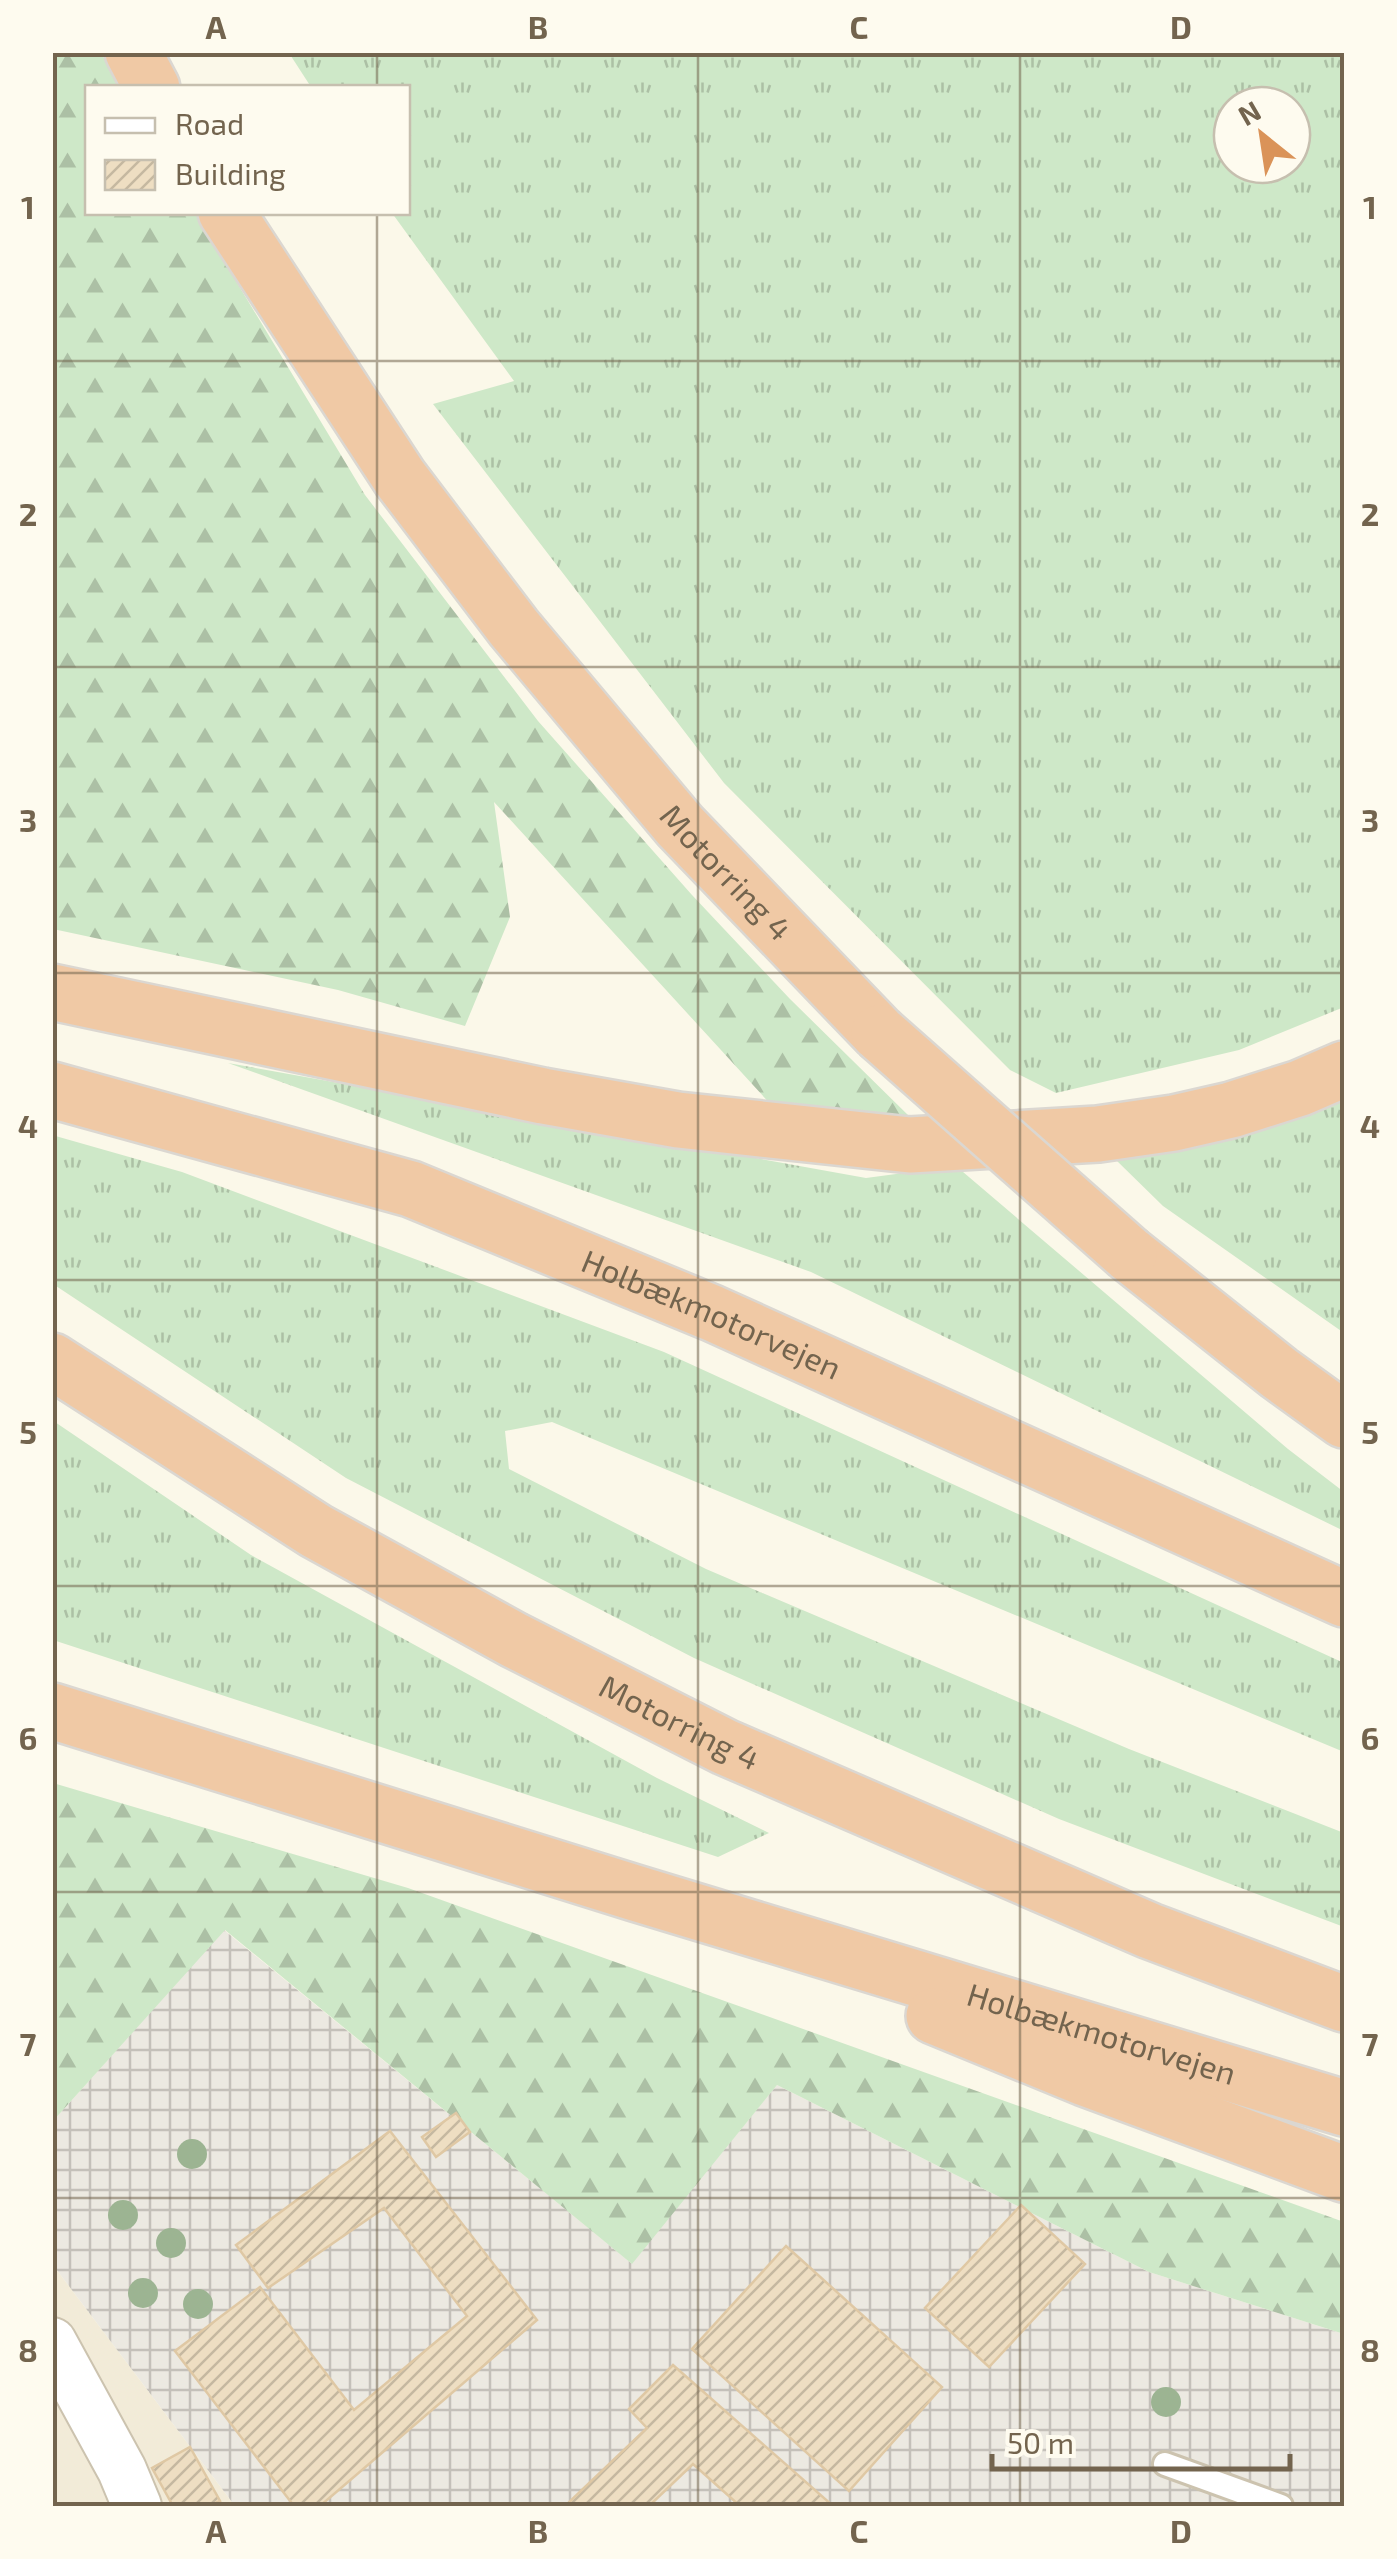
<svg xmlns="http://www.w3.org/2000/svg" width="1397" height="2559" font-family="'Exo 2',sans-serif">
	<defs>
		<pattern id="industrial-grid" width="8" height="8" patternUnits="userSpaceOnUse" patternTransform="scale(2.5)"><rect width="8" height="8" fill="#ece9e1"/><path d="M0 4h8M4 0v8" fill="none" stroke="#c4c0b9"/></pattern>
		<pattern id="grass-tufts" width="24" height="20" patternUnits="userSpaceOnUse" patternTransform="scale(2.5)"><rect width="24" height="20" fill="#cee8c8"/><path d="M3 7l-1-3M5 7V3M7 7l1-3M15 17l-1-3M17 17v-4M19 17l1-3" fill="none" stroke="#acc0a5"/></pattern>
		<pattern id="forest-firs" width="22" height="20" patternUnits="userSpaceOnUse" patternTransform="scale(2.5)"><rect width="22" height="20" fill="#cee8c8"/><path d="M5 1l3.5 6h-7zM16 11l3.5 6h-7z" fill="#acc0a5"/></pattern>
		<pattern id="building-hatch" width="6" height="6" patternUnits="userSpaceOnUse" patternTransform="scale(2.5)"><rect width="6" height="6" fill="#eedec2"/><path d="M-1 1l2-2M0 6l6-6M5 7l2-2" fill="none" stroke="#c5b8a0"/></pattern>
	</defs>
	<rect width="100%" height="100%" fill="#fbf8e9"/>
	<path fill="#f2ebd8" d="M 53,2265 L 235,2506 L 53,2506 Z"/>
	<path fill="url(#industrial-grid)" d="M 224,1930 L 631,2263 L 777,2085 L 1149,2272 L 1344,2334 L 1344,2506 L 235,2506 L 53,2265 L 53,2121 Z"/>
	<path fill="url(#grass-tufts)" fill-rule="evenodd" d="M 289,53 L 1344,53 L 1344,1007 L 1239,1050 L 1056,1093 L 1010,1070 L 724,783 L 433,404 L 514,381 L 392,213 L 408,212 L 408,88 L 311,87 ZM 1232,105 L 1292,105 L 1292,165 L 1232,165 Z
		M 228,1063 L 866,1178 L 956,1166 L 1288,1449 L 1344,1492 L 1344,1531 L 811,1272 Z
		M 1344,1092 L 1344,1333 L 1163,1206 L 1117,1161 L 1235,1133 Z
		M 52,1135 L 182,1172 L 664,1352 L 1344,1663 L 1344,1752 L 552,1422 L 505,1431 L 509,1469 L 706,1569 L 1129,1749 L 1344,1833 L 1344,1927 L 1059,1819 L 694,1658 L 346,1478 L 53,1284 Z
		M 52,1420 L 251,1555 L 657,1778 L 769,1833 L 718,1857 L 53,1640 L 52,1529 L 57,1526 L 52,1524 Z"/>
	<path fill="url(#forest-firs)" d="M 53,53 L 101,53 L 122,87 L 88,88 L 88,212 L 195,213 L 365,495 L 538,721 L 692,895 L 790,999 L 910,1117 L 774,1108 L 494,802 L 510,917 L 465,1026 L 338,990 L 53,929 Z
		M 53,1783 L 408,1888 L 1344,2222 L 1344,2334 L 1149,2272 L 777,2085 L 632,2264 L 225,1930 L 53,2121 Z"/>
	<path fill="url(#building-hatch)" stroke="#dfc8a4" stroke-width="2.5" d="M 456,2113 L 470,2132 L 436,2157 L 422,2137 Z
		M 390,2131 L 537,2320 L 320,2506 L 294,2506 L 175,2351 L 260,2287 L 354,2410 L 467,2316 L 384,2208 L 268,2288 L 236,2245 Z
		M 1021,2205 L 1085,2264 L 989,2367 L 925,2308 Z
		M 786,2246 L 942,2387 L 849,2491 L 692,2349 Z
		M 673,2365 L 832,2505 L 832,2506 L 740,2506 L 693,2464 L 649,2506 L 565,2506 L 647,2428 L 629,2409 Z
		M 190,2447 L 220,2501 L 209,2506 L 173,2506 L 152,2468 Z"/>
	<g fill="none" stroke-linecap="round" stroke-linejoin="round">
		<defs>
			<path id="service" d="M 1165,2464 L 1281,2506"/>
			<path id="minor" d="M 52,2342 L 122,2470 L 137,2506"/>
			<g id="motorway">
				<path d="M 133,52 L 152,88"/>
				<path id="s1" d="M 226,212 L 400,478 L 514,628 L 680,826 L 879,1033"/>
				<path d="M 52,992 L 543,1096 L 678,1120 L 910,1145 L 1098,1134 L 1174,1123 L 1231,1110 L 1300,1088 L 1344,1069"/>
				<path id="s2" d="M 52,1090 L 411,1189 L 712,1313 L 1344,1599"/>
				<path d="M 1129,1254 L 1279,1373 L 1344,1420"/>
				<path id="s3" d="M 52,1361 L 316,1531 L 514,1640 L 725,1747 L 1150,1931 L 1344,2004"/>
				<path id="s4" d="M 52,1711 L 635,1893 L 1344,2108"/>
				<path d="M 934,2016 L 1085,2078 L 1344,2174"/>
			</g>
		</defs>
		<use href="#service" stroke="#ccc3af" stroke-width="28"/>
		<use href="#minor" stroke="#ccc3af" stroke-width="52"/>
		<use href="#motorway" stroke="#dbd7d1" stroke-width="60"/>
		<use href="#service" stroke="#fff" stroke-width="22"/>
		<use href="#minor" stroke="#fff" stroke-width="48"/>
		<use href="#motorway" stroke="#f0c9a5" stroke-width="55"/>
		<defs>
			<path id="motorway-bridge" d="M 879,1033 L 1129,1254"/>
		</defs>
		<use href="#motorway-bridge" stroke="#dbd7d1" stroke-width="60" stroke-linecap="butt"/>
		<use href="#motorway-bridge" stroke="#f0c9a5" stroke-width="55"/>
	</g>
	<g fill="#9cb492">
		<circle cx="192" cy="2154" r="15"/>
		<circle cx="123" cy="2215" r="15"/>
		<circle cx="171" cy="2243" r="15"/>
		<circle cx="143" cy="2293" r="15"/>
		<circle cx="198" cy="2304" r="15"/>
		<circle cx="1166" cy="2402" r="15"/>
	</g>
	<path fill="none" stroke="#73644e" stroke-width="2.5" stroke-opacity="0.55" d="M 377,52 L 377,88M 698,52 L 698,2506M 1020,52 L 1020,2506M 377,212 L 377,2506M 52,361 L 1344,361M 52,667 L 1344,667M 52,973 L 1344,973M 52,1280 L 1344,1280M 52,1586 L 1344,1586M 52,1892 L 1344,1892M 52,2198 L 1344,2198"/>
	<g text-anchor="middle" stroke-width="10" stroke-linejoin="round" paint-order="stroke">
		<g font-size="32" fill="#73644e" stroke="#fefbef">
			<text dy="11" stroke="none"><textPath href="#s1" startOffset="830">Motorring 4</textPath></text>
			<text dy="11" stroke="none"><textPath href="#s2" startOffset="698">Holbækmotorvejen</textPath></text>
			<text dy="11" stroke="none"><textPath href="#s3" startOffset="725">Motorring 4</textPath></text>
			<text dy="11" stroke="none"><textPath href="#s4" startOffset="1098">Holbækmotorvejen</textPath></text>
		</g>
	</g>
	<rect width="1397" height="2559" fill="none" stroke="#fefbef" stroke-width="110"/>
	<rect x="85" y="85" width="325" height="130" fill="#fefbef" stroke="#c6bfaf" stroke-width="2.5"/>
	<rect x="105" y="118" width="50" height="15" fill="#ffffff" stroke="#c6bfaf" stroke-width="2.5"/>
	<text x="175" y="135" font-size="30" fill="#73644e">Road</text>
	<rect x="105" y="160" width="50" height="30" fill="url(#building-hatch)" stroke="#c6bfaf" stroke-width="2.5"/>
	<text x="175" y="185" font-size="30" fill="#73644e">Building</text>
	<g transform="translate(1262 135) rotate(330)"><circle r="48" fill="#fefbef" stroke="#c6bfaf" stroke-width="2.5"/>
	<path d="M0-8L18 38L0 25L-18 38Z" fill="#da9358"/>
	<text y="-15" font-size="28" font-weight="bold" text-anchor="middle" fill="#73644e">N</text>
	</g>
	<path d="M992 2454v15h298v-15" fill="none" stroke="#73644e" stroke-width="5"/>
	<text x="1007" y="2454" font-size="30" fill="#73644e" stroke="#fefbef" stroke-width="8" paint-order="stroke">50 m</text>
	<rect x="55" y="55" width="1287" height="2449" fill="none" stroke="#73644e" stroke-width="4"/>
	<g font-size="32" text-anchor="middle" font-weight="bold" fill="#73644e">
		<text x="216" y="39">A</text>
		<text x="538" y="39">B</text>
		<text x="859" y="39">C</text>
		<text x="1181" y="39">D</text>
		<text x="28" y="219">1</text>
		<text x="1370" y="219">1</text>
		<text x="28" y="526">2</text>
		<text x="1370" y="526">2</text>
		<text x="28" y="832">3</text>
		<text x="1370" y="832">3</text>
		<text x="28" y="1138">4</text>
		<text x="1370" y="1138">4</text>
		<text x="28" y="1444">5</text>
		<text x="1370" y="1444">5</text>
		<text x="28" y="1750">6</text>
		<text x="1370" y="1750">6</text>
		<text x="28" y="2056">7</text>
		<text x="1370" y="2056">7</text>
		<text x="28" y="2362">8</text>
		<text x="1370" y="2362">8</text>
		<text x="216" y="2543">A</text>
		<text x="538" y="2543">B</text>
		<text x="859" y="2543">C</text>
		<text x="1181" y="2543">D</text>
	</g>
</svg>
